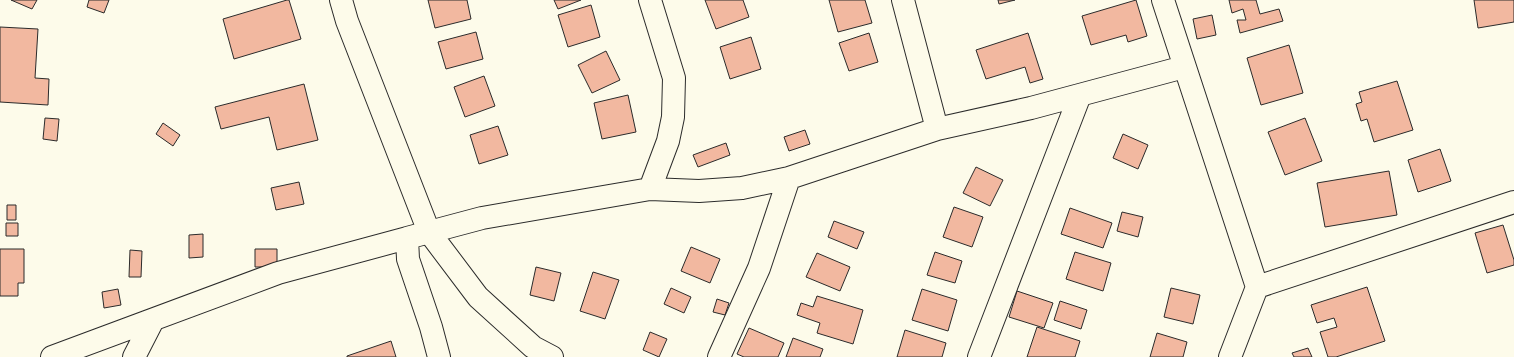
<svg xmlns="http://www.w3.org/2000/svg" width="1514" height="357" font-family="Montserrat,sans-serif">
	<rect width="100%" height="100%" fill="#fdfbea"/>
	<path fill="#f2b8a0" stroke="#2b2b2b" d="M 11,0 L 37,0 L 32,9 Z
		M 89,0 L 109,0 L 104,13 L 87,7 Z
		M 287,0 L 289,0 L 301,39 L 234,59 L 223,19 Z
		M 428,0 L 467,0 L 471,19 L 435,28 Z
		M 554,0 L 581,0 L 558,9 Z
		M 705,0 L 743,0 L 749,17 L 716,29 Z
		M 829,0 L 865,0 L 872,23 L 838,32 Z
		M 998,0 L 1015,0 L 999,4 Z
		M 1136,0 L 1147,36 L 1128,42 L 1126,35 L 1091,45 L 1082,16 Z
		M 1229,0 L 1256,0 L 1260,14 L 1279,9 L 1283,21 L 1240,33 L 1237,20 L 1246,20 L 1243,9 L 1232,13 Z
		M 1474,0 L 1514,0 L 1514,22 L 1478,28 Z
		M 591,5 L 600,37 L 568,47 L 558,15 Z
		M 1212,15 L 1216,35 L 1197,39 L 1193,19 Z
		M 0,27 L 38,29 L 35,78 L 49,79 L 48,105 L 0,102 Z
		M 476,32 L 483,59 L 446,69 L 438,42 Z
		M 869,33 L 878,62 L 849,71 L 839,43 Z
		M 1028,33 L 1043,79 L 1030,83 L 1025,67 L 986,79 L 976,50 Z
		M 751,37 L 761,69 L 730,79 L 720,47 Z
		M 1289,45 L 1303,93 L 1261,105 L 1247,58 Z
		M 606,51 L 620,80 L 592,93 L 578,65 Z
		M 484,76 L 495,106 L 465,117 L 454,87 Z
		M 1397,81 L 1413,130 L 1374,142 L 1367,119 L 1361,121 L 1356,104 L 1362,102 L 1359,92 Z
		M 304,84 L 318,140 L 277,150 L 269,117 L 221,129 L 215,107 Z
		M 628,95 L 636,132 L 602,139 L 594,103 Z
		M 45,118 L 59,119 L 57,141 L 43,139 Z
		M 1305,118 L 1322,161 L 1285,175 L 1268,132 Z
		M 163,123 L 180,135 L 173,146 L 156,134 Z
		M 498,126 L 508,155 L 479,164 L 470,135 Z
		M 805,130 L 810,144 L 789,151 L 784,137 Z
		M 1123,134 L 1148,145 L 1138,169 L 1113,158 Z
		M 726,143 L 730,155 L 698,167 L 693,155 Z
		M 1440,149 L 1451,181 L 1418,192 L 1408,160 Z
		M 976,167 L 1003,180 L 990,206 L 963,193 Z
		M 1389,171 L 1397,215 L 1325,227 L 1317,183 Z
		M 299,182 L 304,204 L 276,210 L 271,188 Z
		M 7,205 L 16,205 L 16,220 L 7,220 Z
		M 954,207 L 983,217 L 972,247 L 943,237 Z
		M 1070,208 L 1112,223 L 1103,248 L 1061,234 Z
		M 1122,212 L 1143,217 L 1138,237 L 1117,231 Z
		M 834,221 L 864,232 L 857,249 L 828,237 Z
		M 6,223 L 18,223 L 18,236 L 6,236 Z
		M 1503,225 L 1514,260 L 1514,265 L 1487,273 L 1475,233 Z
		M 203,234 L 203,257 L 189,258 L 189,235 Z
		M 691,247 L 720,259 L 710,283 L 681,271 Z
		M 0,249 L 24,249 L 24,283 L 18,283 L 18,296 L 0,296 Z
		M 255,249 L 277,249 L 277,267 L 255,267 Z
		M 130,250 L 142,251 L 141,277 L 129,277 Z
		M 935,252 L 962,261 L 955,283 L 927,275 Z
		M 1075,252 L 1111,263 L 1103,291 L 1066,279 Z
		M 817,253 L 850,267 L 840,291 L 806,277 Z
		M 536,267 L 561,273 L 554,301 L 530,295 Z
		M 593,272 L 619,280 L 605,319 L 580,311 Z
		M 1367,287 L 1385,341 L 1336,357 L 1328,357 L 1320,332 L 1337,327 L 1334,318 L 1317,323 L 1311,305 Z
		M 671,288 L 691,297 L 684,313 L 664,304 Z
		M 1171,288 L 1200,295 L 1193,324 L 1164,317 Z
		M 118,289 L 121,305 L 104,308 L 102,292 Z
		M 922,289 L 957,300 L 948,331 L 912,320 Z
		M 1017,291 L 1053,303 L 1044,328 L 1009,317 Z
		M 817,296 L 863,310 L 853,344 L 817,333 L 820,323 L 797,315 L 801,303 L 813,307 Z
		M 717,299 L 729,303 L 725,315 L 713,312 Z
		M 1060,301 L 1087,310 L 1081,329 L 1054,320 Z
		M 1037,327 L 1080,341 L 1075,357 L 1027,357 Z
		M 749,328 L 784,343 L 778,357 L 744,357 L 737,354 Z
		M 905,330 L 946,343 L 942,357 L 897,357 Z
		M 650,332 L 667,339 L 659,357 L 643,350 Z
		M 1157,333 L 1187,342 L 1183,357 L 1150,357 Z
		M 793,338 L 823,349 L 820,357 L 786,357 Z
		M 391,341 L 396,357 L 347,357 L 347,356 Z
		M 1308,348 L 1312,357 L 1294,357 L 1292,353 Z"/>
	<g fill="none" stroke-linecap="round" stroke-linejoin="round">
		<defs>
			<path id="minor" d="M 650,0 L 674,78 L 673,117 L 668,141 L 650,189
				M 903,0 L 937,129
				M 1163,0 L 1257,287
				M 52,357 L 278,273 L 407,238
				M 134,357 L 153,320
				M 439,357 L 431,327 L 408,259 L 407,238 L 482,218 L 650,189 L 699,191 L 742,188 L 789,178 L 937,129 L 1031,108 L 1184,67
				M 719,357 L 759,268 L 789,178
				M 979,357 L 1080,95
				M 1230,357 L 1257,287 L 1514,202"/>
			<path id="secondary" d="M 341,0 L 347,21 L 429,232 L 478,297 L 533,347 L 552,357"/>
		</defs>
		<use href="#minor" stroke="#2b2b2b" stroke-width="24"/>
		<use href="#secondary" stroke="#2b2b2b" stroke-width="24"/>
		<use href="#minor" stroke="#fdfbea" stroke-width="22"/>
		<use href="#secondary" stroke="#fdfbea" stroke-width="22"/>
	</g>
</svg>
